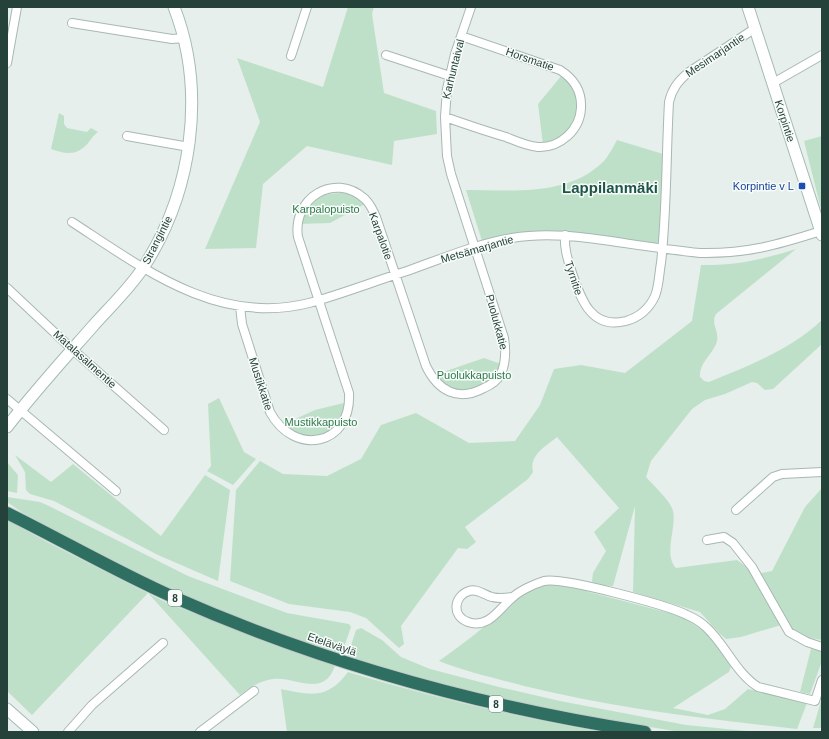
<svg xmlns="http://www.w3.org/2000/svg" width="829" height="739" font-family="Helvetica,sans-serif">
	<rect width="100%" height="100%" fill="#e6efeb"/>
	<path fill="#bfe0c8" d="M 348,7 L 374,7 L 372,14 L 384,93 L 436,111 L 437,134 L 394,141 L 392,165 L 307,146 L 263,184 L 256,248 L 205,249 L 260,122 L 237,58 L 323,87 Z
		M 562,75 C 582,92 583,125 558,139 C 554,142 548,142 543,144 L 538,104 Z
		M 59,113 L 64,116 L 64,124 L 67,128 L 87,132 L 91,128 L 98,132 C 91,137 89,144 83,148 C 73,156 62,153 51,149 Z
		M 822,136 L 822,213 L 804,141 Z
		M 617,140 L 663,154 L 660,241 L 655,244 L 563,232 L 530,232 L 482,241 L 466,190 C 513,190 568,197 604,161 C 609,155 613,147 617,140 Z
		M 344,193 L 358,197 L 365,204 L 330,223 L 300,224 C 308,199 319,193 344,193 Z
		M 796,249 L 716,314 C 710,325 721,332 716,344 C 711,356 699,363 700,377 L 704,381 L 709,382 C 748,366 790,350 822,320 L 822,344 L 773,389 L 765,390 L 757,383 L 752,382 L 725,394 L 705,400 L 692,409 L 651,461 L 646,477 C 653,485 671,501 673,511 C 677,527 663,554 676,568 L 737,560 L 756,574 L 772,571 L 805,507 L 822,488 L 822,640 L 798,636 L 781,625 L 741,637 L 726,639 L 719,633 L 700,612 L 633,592 L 635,506 L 613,586 L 595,585 L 592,581 L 593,573 L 606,551 L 594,532 L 619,508 L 557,437 C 545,447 529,455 533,472 L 528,479 L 465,527 L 476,542 L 467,549 L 458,548 L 401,626 L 404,644 L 399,648 L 366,618 L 350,612 L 289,604 L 230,581 L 236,490 L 260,461 L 283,474 L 327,476 L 361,459 L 381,425 L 416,413 L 469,443 L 515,441 L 540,405 L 554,369 L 581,365 L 625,373 L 692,321 L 701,265 C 735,266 764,259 796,249 Z
		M 484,358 L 501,364 L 493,380 L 470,390 L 453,390 L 436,379 L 446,371 Z
		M 219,398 L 244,452 L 256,459 L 233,485 L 207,471 L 211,466 L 208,404 Z
		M 348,402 L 342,419 L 331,431 L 316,437 L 303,437 L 282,425 L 315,410 Z
		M 15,455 L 51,482 L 73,464 L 161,536 L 205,475 L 230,490 L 218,581 L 158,555 L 54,501 L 30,494 L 26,490 L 25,472 Z
		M 7,462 L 18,475 L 17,493 L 7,491 Z
		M 7,497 L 40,502 L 49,506 L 188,576 L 287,613 L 349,624 L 351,627 L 341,656 L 255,625 L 146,578 L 23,513 L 7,502 Z
		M 7,520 L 49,543 L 169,604 L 335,666 C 323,699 296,676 273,679 C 260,681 250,687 240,695 L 148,593 L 32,715 L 7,691 Z
		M 550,583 L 569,584 L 589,592 L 681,616 L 709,634 L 732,664 L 729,672 L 673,708 L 708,715 L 725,709 L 748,689 L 807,703 L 797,729 C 706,719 613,708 524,686 C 495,678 466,672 439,661 C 455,649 471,638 486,625 C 509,607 520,591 550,583 Z
		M 361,628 L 382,640 L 401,657 L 430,669 L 499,687 L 560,701 L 686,725 L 757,732 L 680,732 L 561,712 L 427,682 L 347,658 L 356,630 Z
		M 811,649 L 822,651 L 822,661 L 810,694 L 800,692 Z
		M 348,672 C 431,697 516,717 601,732 L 287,732 L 281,689 C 311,695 327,700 348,672 Z
		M 822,698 L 822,728 L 813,728 Z"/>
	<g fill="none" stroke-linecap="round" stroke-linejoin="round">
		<defs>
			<path id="street" d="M 72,23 L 172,39 L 185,38
				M 386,55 L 450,76
				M 291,56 L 307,7
				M 7,63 L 17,7
				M 773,83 L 822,55
				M 445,117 C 465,124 485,131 506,137 C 516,141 527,146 538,147 C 560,148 580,130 581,108 C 582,91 574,79 560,70 L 461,36
				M 127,136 L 189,147
				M 72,222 C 144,269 218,326 309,303 C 342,294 375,281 407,271 C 441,259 476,244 512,238 C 548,232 582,237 617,242 C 645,246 672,250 700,253 C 746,254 777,245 821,231
				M 565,235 C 564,249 568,260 572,273 C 581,299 591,330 626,321 C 640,317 649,309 655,296 C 659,286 659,274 661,263 C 667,210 666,156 669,102 C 672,89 678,81 689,72 L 754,29
				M 7,288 L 72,349 L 164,430
				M 240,306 L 242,324 L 270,412 C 294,457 352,446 349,393 L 298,237 C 292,199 334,171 365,199 C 370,204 373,210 376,217 L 426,366 C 438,391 458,402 484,388 C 491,385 497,381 501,374 C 506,362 506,350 504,338 L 451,174 L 447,156 L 445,117 L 447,89 L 455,54 L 471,7
				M 7,399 L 116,491
				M 736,510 L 773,477 L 782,474 L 822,472
				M 707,540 L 724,537 L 733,543 L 752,567 L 789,632 L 807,642 L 822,647
				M 513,597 C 506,598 499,599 492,597 C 484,595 477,588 469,591 C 454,596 451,616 468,622 C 488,629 498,610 512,598 C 519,591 534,584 544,581 C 563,577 667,605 687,615 C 694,618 702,623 707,628 C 726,646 736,673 758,687 L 815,701 L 822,680
				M 68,732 L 92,705 L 163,643
				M 200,732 L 254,691"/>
			<path id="secondary" d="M 748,7 L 822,235
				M 7,427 C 34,392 64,359 93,326 C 110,307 129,289 143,268 C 192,193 207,92 174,7
				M 7,709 L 33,732"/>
			<path id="highway" d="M 7,513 C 62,540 115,571 171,596 C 322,663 482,707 645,732"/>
		</defs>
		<use href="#street" stroke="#a8b8b2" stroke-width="10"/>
		<use href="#secondary" stroke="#a4bbb3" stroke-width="13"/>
		<use href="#highway" stroke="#c2cac8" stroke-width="14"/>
		<use href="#street" stroke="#fff" stroke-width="8"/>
		<use href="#secondary" stroke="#fff" stroke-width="11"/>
		<use href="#highway" stroke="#2f6f62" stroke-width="12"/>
	</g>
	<rect fill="#1a4fb4" stroke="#f7fbf9" stroke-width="1.5" x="798" y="182" width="8" height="8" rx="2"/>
	<g text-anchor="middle" stroke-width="3" stroke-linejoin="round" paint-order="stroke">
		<g fill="#f7fbf9" stroke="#637a73" stroke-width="1">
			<rect x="168" y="590" width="14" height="16" rx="3"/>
			<rect x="489" y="696" width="14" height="16" rx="3"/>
		</g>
		<g font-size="10" font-weight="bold" fill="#24423a">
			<text x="175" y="602">8</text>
			<text x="496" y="708">8</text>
		</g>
		<g font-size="11" fill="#24423a" stroke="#f7fbf9">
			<text transform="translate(715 55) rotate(-34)" y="4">Mesimarjantie</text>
			<text transform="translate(530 59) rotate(19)" y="4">Horsmatie</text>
			<text transform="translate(453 69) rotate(-76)" y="4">Karhuntaival</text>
			<text transform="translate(785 121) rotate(72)" y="4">Korpintie</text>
			<text transform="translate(381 236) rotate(70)" y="4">Karpalotie</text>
			<text transform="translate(157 240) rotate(-63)" y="4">Strangintie</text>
			<text transform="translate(477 249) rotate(-16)" y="4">Metsämarjantie</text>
			<text transform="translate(574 278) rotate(72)" y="4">Tyrnitie</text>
			<text transform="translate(497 322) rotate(75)" y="4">Puolukkatie</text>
			<text transform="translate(85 359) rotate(42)" y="4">Matalasalmentie</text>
			<text transform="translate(261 384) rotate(72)" y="4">Mustikkatie</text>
			<text transform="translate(332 644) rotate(19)" y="4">Eteläväylä</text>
		</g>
		<g font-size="11" fill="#164399" stroke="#f7fbf9" text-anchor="end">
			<text x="794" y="190">Korpintie v L</text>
		</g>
		<g font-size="11" fill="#2d7a4b" stroke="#f7fbf9">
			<text x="326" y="213">Karpalopuisto</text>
			<text x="474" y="379">Puolukkapuisto</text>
			<text x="321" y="426">Mustikkapuisto</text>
		</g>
		<g font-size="15" font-weight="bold" fill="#1f5548" stroke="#f7fbf9">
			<text x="610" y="193">Lappilanmäki</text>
		</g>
	</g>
	<rect width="829" height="739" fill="none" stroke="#24423a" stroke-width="16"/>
</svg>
